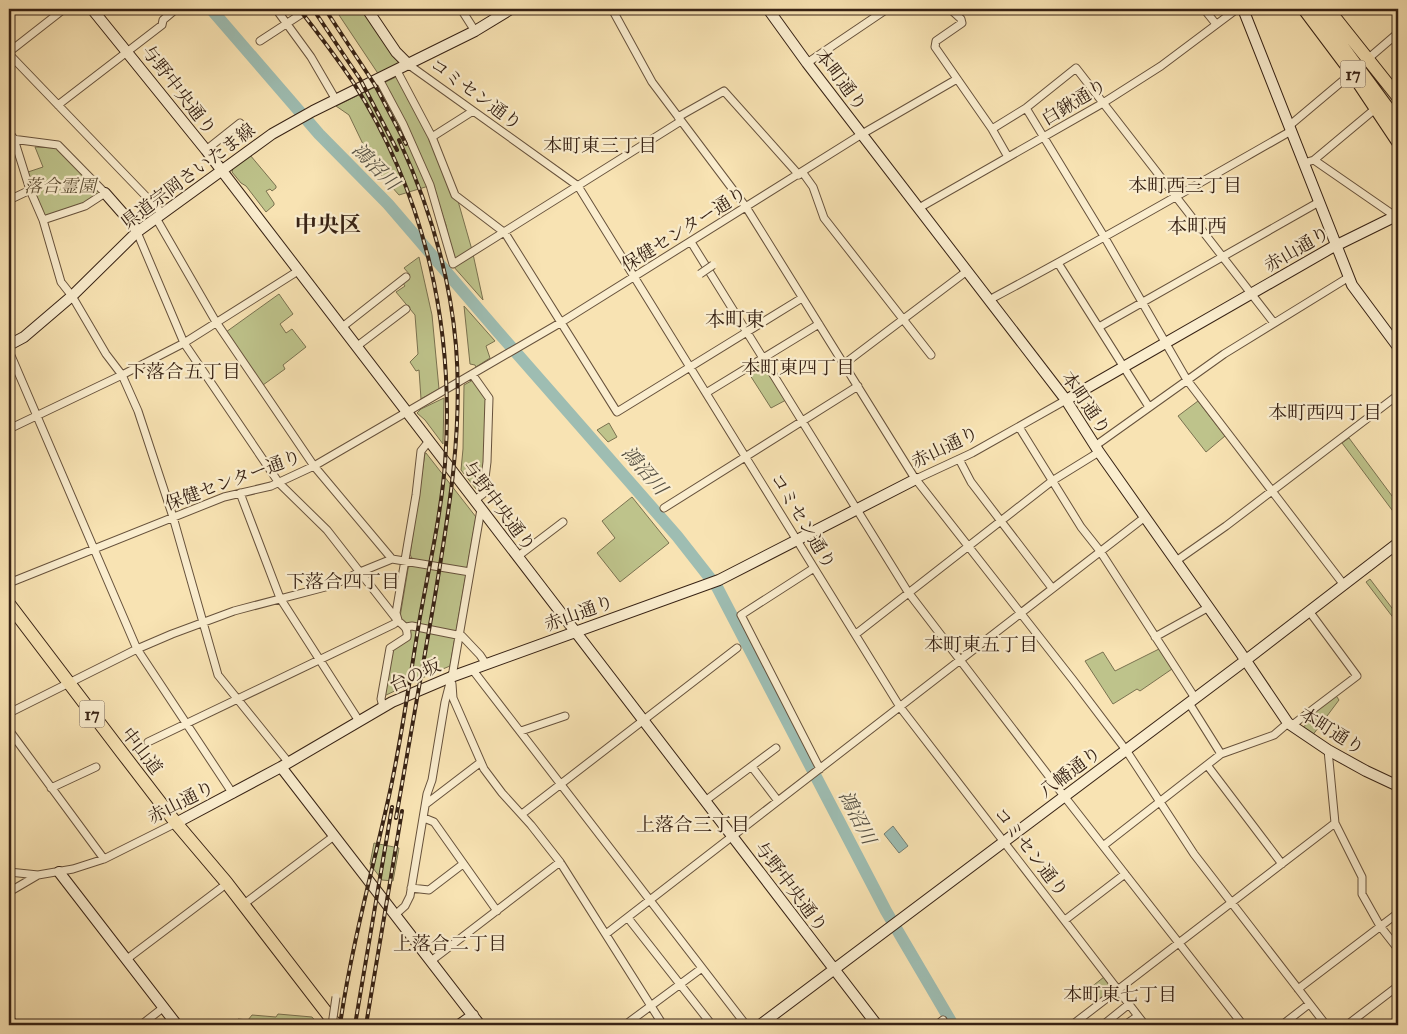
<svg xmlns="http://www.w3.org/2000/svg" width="1407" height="1034" font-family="'IM FELL Great Primer','Noto Serif JP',serif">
	<rect width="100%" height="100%" fill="#f8e3b3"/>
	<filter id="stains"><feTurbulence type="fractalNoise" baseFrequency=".004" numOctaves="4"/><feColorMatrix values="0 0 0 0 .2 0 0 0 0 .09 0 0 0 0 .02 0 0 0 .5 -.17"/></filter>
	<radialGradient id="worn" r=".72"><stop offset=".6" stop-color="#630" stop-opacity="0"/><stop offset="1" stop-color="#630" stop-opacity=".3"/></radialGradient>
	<path fill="#bec38b" stroke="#7a7250" d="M 335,9 L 362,9 L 399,63 L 379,75 Z
		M 398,76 L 416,110 L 458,201 L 472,250 L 456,259 L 453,258 L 446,225 L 432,185 L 399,195 L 374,167 L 349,115 L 336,106 Z
		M 35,147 L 56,148 L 74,164 L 99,192 L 99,194 L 84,205 L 44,217 L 28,172 L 43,167 Z
		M 250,155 L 276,186 L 276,188 L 272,191 L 270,189 L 266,191 L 274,203 L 274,205 L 266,212 L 246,186 L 241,183 L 232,172 L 233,168 Z
		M 473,254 L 483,300 L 453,266 Z
		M 419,257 L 432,315 L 439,389 L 421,399 L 419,370 L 416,371 L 410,362 L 418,354 L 415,315 L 396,292 L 405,286 L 402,282 L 410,275 L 404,268 Z
		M 279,294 L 293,314 L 280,324 L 286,333 L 292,329 L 306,347 L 283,365 L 285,369 L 263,385 L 226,332 Z
		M 464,306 L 495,341 L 486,346 L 490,358 L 476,367 L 475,365 L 470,364 Z
		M 761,362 L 763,363 L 786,400 L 771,408 L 748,372 L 749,369 Z
		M 473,380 L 487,397 L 483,483 L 480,494 L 461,470 L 463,449 L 464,385 Z
		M 444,398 L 443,444 L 425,420 L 417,413 L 421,409 Z
		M 1198,401 L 1225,436 L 1206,452 L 1178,416 Z
		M 609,423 L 617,437 L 608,442 L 597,430 Z
		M 1349,438 L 1398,504 L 1398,518 L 1342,443 Z
		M 425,453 L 426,453 L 476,517 L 450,666 L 433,673 L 384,696 L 392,652 L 395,646 L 410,638 L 409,627 L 403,622 L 400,617 L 408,569 L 412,559 L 410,554 Z
		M 632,497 L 669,543 L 620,582 L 597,553 L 615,538 L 602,521 Z
		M 1370,579 L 1398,616 L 1398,624 L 1366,582 Z
		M 1159,649 L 1172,669 L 1140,691 L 1137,689 L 1113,704 L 1085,661 L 1103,652 L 1115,671 Z
		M 1335,694 L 1339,700 L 1312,736 L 1301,729 L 1315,717 L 1311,712 Z
		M 374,843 L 399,848 L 393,881 L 382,880 L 370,864 Z
		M 1104,977 L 1114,989 L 1099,1000 L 1090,988 Z
		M 278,1014 L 312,1017 L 319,1025 L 236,1025 L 238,1019 L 248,1020 L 252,1015 L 276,1017 Z"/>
	<path fill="#9ebdb2" stroke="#757f73" d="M 893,826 L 908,846 L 899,853 L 884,834 Z"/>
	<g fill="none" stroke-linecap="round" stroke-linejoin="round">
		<path stroke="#9ebdb2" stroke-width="12" d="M 211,9 L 319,134 L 388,204 L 498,332 L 677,536 L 717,587 L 886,911 L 953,1025"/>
		<defs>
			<path id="street" d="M 276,9 L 311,57 L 336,100
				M 461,9 L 475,31
				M 612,9 L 652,82 L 746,207 L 914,477 L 1073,680 L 1126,750 L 1194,854 L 1326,1025
				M 950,9 L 961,19 L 962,23 L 936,41 L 935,47 L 992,129 L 1008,157
				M 1204,9 L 1216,24
				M 260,41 L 309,9
				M 9,52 L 64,9
				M 9,54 L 162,213
				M 1370,57 L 1398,33
				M 807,63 L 887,9
				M 409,65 L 578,186 L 900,707 L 1145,1025
				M 397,71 L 432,137 L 455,195 L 505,233 L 617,412 L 802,298
				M 379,79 L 403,124 L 430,185 L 453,264 L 681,121
				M 58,105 L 162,25 L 163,20 L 176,9
				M 1026,108 L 1105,238 L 1187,380 L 1344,585
				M 678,117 L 724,91 L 799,175
				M 1289,126 L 1352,73
				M 992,129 L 1026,108 L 1076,68 L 1274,323
				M 9,132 L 14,139 L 30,190 L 43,220 L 61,282 L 72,296 L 106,354 L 122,375 L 138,411 L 173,517 L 218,675 L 289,763
				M 432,137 L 473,111
				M 12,139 L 58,145 L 105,193 L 85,206 L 43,220
				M 206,150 L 240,123
				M 1314,160 L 1395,216
				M 1304,163 L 1314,160 L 1375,109
				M 803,173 L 813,187 L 824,218 L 931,355
				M 9,200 L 30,190
				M 919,208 L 1103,103 L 1161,66 L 1237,9
				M 156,218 L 216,322 L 314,466 L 392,559
				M 137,232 L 184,343 L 279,483 L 327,530 L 398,621 C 404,626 408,628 407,637 L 390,648 L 381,699 L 383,707
				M 691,242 L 908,592 L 1064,796 L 1243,1025
				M 1058,263 L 1149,407
				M 989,300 C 1091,246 1191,188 1291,131
				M 1099,327 L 1319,202
				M 341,328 L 406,277
				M 356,347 L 406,309
				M 9,351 L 137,649 L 233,794
				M 844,364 L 967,271
				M 472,374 L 489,398 L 487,462 L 483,494 L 475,500
				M 706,393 L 819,324
				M 1019,427 L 1081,527 L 1100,551 L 1195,698
				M 9,429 L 122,375 L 184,343 L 298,271
				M 1095,446 L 1224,354 L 1349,277
				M 959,459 L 971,482 L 1052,588
				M 916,479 L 972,453 L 1066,400
				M 240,493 L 280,598 L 359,721
				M 664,508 L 858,386
				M 517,557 L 563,522
				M 1176,561 L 1226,526 L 1398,395
				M 814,568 L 741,615 L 820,769
				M 9,583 L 224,497 L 271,486 L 314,466 L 560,323 L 862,134 L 957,79
				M 398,620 L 396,613 L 416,495 L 421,451 L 429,441
				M 406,627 L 412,626 L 462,636 L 480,655 L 486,664
				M 856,634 L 1052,481 L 1099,452
				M 1155,637 L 1209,607
				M 472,669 L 746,1025
				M 452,684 L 453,698 L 484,769 L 502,793 L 531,825 L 560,862 L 663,1025
				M 1189,703 L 1221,754
				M 9,713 L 137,649 L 172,634 L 234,611 L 333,585 L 360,572 L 392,559 L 470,572
				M 1291,726 L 1357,676 L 1309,611
				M 9,730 L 104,859
				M 521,731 L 565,716
				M 148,742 L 394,624 L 398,621
				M 1328,750 L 1335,823 L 1362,877 L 1362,894 L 1380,926 L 1398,949
				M 1207,765 L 1282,864
				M 752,767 L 778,801
				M 51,788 L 96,767
				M 705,801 L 776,748
				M 426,804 L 481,762
				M 522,814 L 737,648
				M 424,818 L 434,822 L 497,911
				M 1103,846 L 1221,754 L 1274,735 L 1288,723
				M 9,872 L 38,875
				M 411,888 L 429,890 L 463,864
				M 9,892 L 38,875 L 73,869 L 104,859 L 176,823
				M 244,904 L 334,836
				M 395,915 L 405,906 L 410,896 L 427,794 L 432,780 L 445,702 L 453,671 L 481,509
				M 628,918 L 712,1025
				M 1065,920 L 1125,874
				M 606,934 L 1145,517
				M 127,959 L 221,888
				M 431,961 L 560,862
				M 1298,989 L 1398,913
				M 9,1017 L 15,1025
				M 141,1025 L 164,1007
				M 625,1025 L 702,968
				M 937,1025 L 943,1020
				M 1072,1025 L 1335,823
				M 1103,1025 L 1129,1004
				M 1125,1025 L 1138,1016
				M 1282,1025 L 1309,1004
				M 1347,1025 L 1398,986"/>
			<path id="secondary" d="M 92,9 L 206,150 L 877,1025
				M 367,9 L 396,52 L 409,65
				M 768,9 L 807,63 L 1066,400 L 1099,452 L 1240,652 L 1288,723 L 1328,750 L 1366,771 L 1398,786
				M 1243,9 L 1352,285 L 1398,347
				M 105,193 L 134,226 L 137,232
				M 9,345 L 24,337 L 72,296 L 137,232 L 272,134 L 313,111 L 475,31 L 511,9
				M 1066,400 L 1331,248 L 1398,215
				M 281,767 L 480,1025
				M 176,823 L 281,767 L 392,702 L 451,677 L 719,580 L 916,479
				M 59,872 L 177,1025
				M 459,1025 L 473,1015
				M 760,1025 L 1246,660 L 1398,543"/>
			<path id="highway" d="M 1304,9 L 1352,73 L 1398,142
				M 1315,9 L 1398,122
				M 1328,9 L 1398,97
				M 9,604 L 123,754 L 176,823 L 226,882 L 336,1025"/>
		</defs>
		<use href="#street" stroke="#67523c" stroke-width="9"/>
		<use href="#secondary" stroke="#372214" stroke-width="12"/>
		<use href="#highway" stroke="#372214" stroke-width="14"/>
		<use href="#street" stroke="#faedce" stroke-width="7"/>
		<use href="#secondary" stroke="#faedce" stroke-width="10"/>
		<use href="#highway" stroke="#f8e3b3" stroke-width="12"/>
		<defs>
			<path id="rail" d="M 299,9 C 318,33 336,57 353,82 C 426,196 455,330 445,464 C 441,515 429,567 420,617 C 410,676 402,737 389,796 C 372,872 351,948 340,1025
				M 313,9 L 360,79 L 397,150
				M 325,9 L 375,85 L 406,144
				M 396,818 C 409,746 421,674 434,602 C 448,517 463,433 456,346 C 450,275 429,205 399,140
				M 355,1025 L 392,807
				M 366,1025 L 402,811"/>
		</defs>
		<use href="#rail" stroke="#372214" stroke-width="4"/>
		<use href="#rail" stroke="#faedce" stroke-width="2" stroke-dasharray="5.5" stroke-linecap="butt"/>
		<defs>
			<path id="street-bridge" d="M 700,274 L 713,265
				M 332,1025 L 336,997"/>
		</defs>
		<use href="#street-bridge" stroke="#67523c" stroke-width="9" stroke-linecap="butt"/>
		<use href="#street-bridge" stroke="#faedce" stroke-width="7"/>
	</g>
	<g text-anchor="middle" stroke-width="4.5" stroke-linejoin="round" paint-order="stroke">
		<g fill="#faedce" stroke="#725f4c" stroke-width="1">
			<rect x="1340.5" y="60.5" width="25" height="27" rx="4"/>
			<rect x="79.5" y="700.5" width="25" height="27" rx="4"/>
		</g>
		<g font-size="16" font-weight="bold" fill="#372214">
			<text x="1353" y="80">17</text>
			<text x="92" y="720">17</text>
		</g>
		<g font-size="18" fill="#372214" stroke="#faedce">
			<text transform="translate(841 80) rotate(53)" y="6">本町通り</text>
			<text transform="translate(179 90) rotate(52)" y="6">与野中央通り</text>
			<text transform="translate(476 94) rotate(36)" y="6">コミセン通り</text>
			<text transform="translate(1074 102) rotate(-31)" y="6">白鍬通り</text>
			<text transform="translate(188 176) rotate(-37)" y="6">県道宗岡さいたま線</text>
			<text transform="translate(684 229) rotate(-32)" y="6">保健センター通り</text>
			<text transform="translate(1297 249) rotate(-30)" y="6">赤山通り</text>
			<text transform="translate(1086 403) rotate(56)" y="6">本町通り</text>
			<text transform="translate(945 447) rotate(-26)" y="6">赤山通り</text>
			<text transform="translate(233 480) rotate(-20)" y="6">保健センター通り</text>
			<text transform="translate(499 506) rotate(53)" y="6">与野中央通り</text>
			<text transform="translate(803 521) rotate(59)" y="6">コミセン通り</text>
			<text transform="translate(579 613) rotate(-20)" y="6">赤山通り</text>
			<text transform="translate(415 675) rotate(-24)" y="6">台の坂</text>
			<text transform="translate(1332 731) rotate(32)" y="6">本町通り</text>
			<text transform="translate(142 751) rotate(52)" y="6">中山道</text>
			<text transform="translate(1070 772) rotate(-37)" y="6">八幡通り</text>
			<text transform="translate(181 802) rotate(-27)" y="6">赤山通り</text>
			<text transform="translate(1031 852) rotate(52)" y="6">コミセン通り</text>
			<text transform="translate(791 887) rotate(53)" y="6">与野中央通り</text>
		</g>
		<g font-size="18" font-style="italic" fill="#605238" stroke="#faedce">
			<text x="60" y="192">落合霊園</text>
		</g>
		<g font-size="19" fill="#372214" stroke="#faedce">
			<text x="600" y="152">本町東三丁目</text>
			<text x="1185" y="192">本町西三丁目</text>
			<text x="798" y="374">本町東四丁目</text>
			<text x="184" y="378">下落合五丁目</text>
			<text x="1325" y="419">本町西四丁目</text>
			<text x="343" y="588">下落合四丁目</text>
			<text x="981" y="651">本町東五丁目</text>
			<text x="693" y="831">上落合三丁目</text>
			<text x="450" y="950">上落合二丁目</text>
			<text x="1120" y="1001">本町東七丁目</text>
		</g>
		<g font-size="19" font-style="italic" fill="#565043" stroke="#faedce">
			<text transform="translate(376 166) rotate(45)" y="7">鴻沼川</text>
			<text transform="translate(645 470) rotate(49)" y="7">鴻沼川</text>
			<text transform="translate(858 817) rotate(63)" y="7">鴻沼川</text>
		</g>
		<g font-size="20" fill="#372214" stroke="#faedce">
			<text x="1197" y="233">本町西</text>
			<text x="735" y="326">本町東</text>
		</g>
		<g font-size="22" font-weight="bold" fill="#372214" stroke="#faedce">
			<text x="328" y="232">中央区</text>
		</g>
	</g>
	<rect width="1407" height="1034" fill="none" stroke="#f8e3b3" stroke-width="30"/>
	<rect x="10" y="10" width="1387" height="1014" fill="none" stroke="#372214" stroke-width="2.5"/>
	<rect x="15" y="15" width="1377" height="1004" fill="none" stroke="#372214"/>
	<rect width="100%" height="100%" filter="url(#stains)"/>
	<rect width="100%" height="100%" fill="url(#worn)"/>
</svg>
